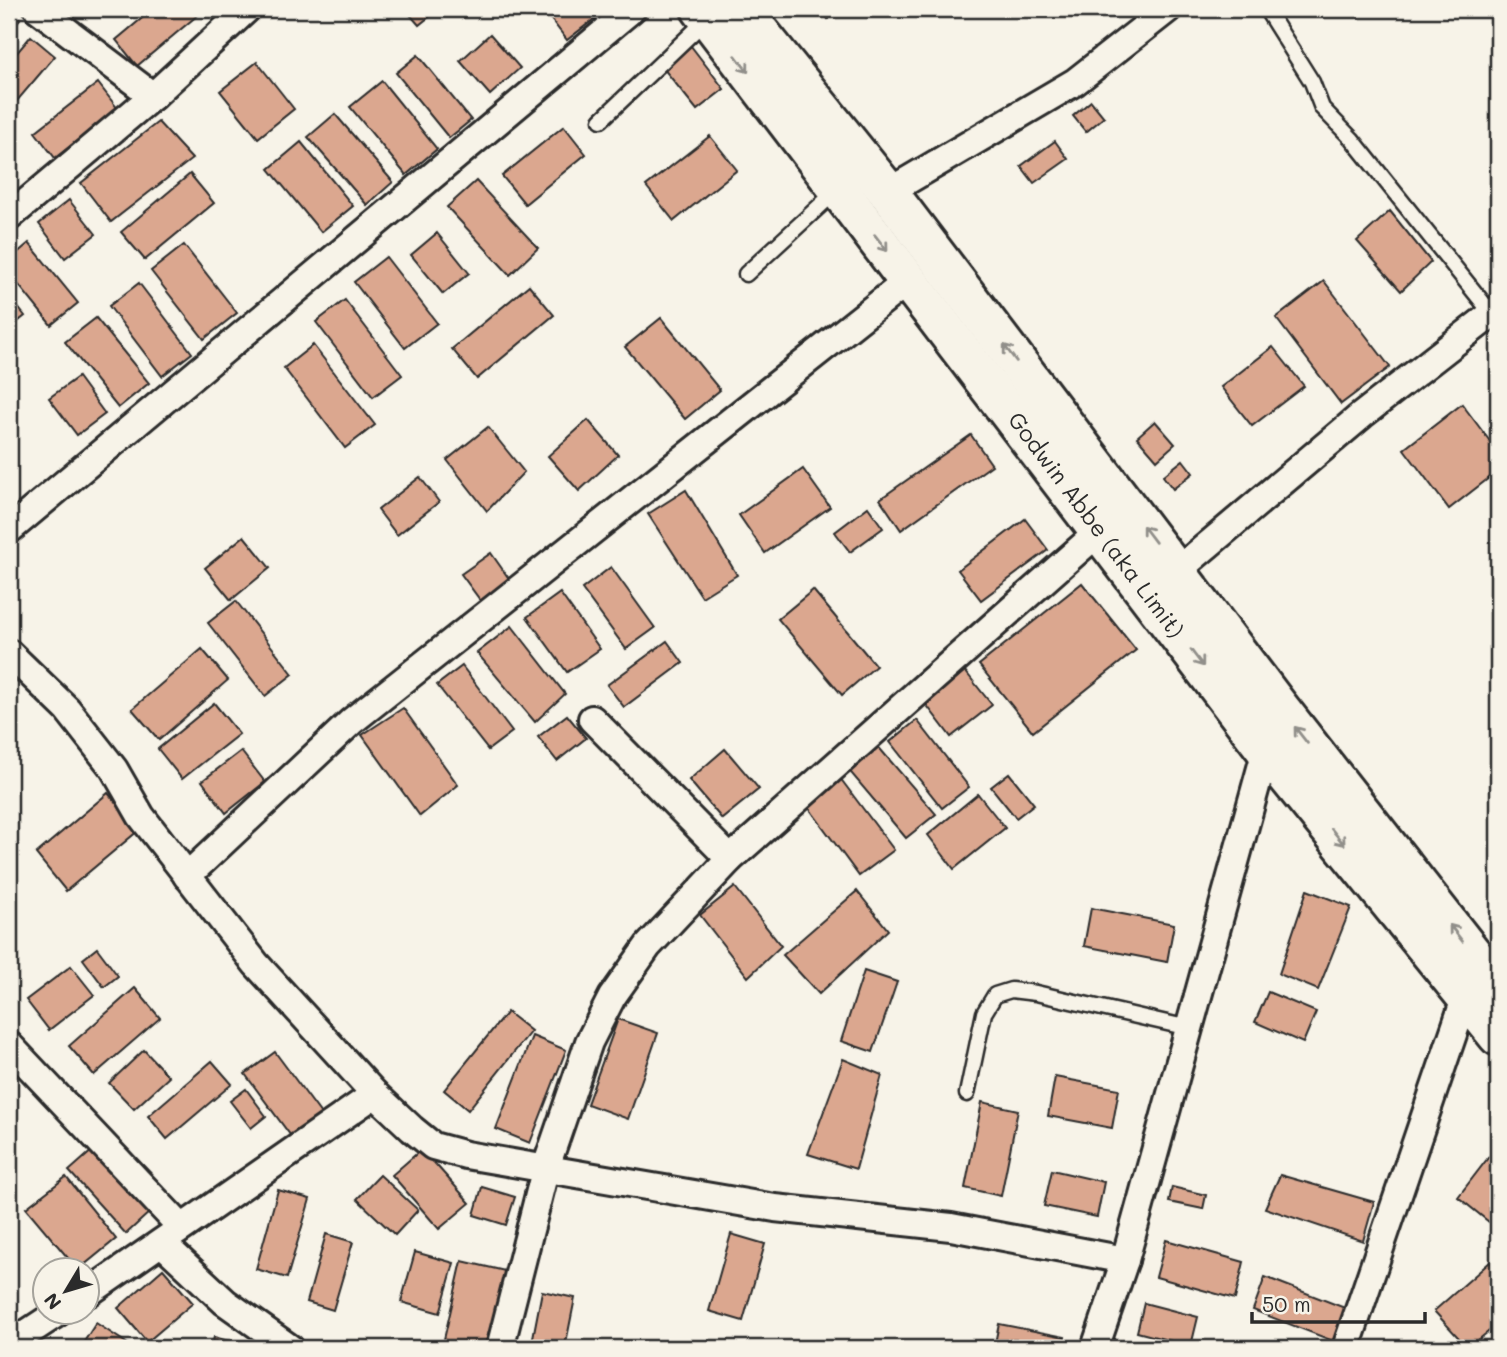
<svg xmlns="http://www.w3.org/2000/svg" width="1507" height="1357" font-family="Mali,sans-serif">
	<rect width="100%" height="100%" fill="#f7f3e8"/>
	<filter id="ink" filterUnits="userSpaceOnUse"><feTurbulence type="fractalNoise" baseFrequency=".0143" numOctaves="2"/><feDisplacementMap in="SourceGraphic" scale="14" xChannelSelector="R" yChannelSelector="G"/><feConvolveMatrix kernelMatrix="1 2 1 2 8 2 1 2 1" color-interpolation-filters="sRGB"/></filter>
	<g filter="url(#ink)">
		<g fill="#dba78f" stroke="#2b2b2b" stroke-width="2">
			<path d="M153,9H205L137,66L116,40Z"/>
			<path d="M405,9H439L419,25Z"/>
			<path d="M543,9H607L567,40Z"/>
			<path d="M820,9H840L828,19Z"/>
			<path d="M9,10L20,19L9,32Z"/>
			<path d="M490,34L520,68L490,95L460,61Z"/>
			<path d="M31,36L55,56L11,108L9,62Z"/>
			<path d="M691,46L724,89L697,110L663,68Z"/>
			<path d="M418,55L471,120L449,138L396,73Z"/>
			<path d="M257,62L294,109L258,138L220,91Z"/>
			<path d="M382,81L437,149L406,175L350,107Z"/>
			<path d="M98,83L118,109L55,158L35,132Z"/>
			<path d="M1091,101L1104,117L1086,132L1073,116Z"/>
			<path d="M335,114L393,182L367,205L308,137Z"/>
			<path d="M158,122L192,159L111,222L81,183Z"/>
			<path d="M564,126L586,154L525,204L502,176Z"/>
			<path d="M710,136L737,170L674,221L646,186Z"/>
			<path d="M1055,141L1068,159L1034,183L1021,166Z"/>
			<path d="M301,142L353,206L321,232L269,169Z"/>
			<path d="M190,174L214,203L145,260L121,232Z"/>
			<path d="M476,181L538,248L510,275L447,207Z"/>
			<path d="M69,200L96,234L65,258L39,224Z"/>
			<path d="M1390,211L1431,262L1401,291L1357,241Z"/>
			<path d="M437,233L469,273L443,294L411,255Z"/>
			<path d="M29,243L78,303L51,325L9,273V260Z"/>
			<path d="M184,245L237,313L204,339L151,271Z"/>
			<path d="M386,257L437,323L405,348L354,282Z"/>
			<path d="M1324,281L1390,367L1341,404L1276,318Z"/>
			<path d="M139,283L192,353L162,376L109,306Z"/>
			<path d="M529,285L554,315L477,379L452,349Z"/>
			<path d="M9,296L25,316L9,329Z"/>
			<path d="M345,300L402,375L373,397L316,322Z"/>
			<path d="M96,318L149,383L118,408L65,342Z"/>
			<path d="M661,318L720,390L685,419L625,347Z"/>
			<path d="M313,345L375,425L345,448L284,368Z"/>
			<path d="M1273,347L1304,386L1252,426L1221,387Z"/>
			<path d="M78,377L105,414L77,435L49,398Z"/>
			<path d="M1462,404L1498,452V471L1449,509L1404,449Z"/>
			<path d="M588,420L618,455L579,491L548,456Z"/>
			<path d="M1155,421L1175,444L1157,460L1137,437Z"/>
			<path d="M488,427L524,472L487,511L447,460Z"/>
			<path d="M971,435L992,465L901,530L880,499Z"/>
			<path d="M1183,460L1193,473L1173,489L1163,476Z"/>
			<path d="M803,469L830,507L765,553L739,515Z"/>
			<path d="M420,477L439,502L397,535L378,510Z"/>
			<path d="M686,490L737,575L702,597L648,514Z"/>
			<path d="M868,507L883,528L850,552L835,532Z"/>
			<path d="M1025,519L1048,550L981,600L958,570Z"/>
			<path d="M244,536L270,568L231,600L205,568Z"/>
			<path d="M491,553L512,583L483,604L461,574Z"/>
			<path d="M611,567L655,628L626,649L582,589Z"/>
			<path d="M1082,583L1136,650L1033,732L979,665Z"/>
			<path d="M813,590L876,666L842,695L778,619Z"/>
			<path d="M560,593L600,649L567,672L527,617Z"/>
			<path d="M236,601L293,674L265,696L208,623Z"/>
			<path d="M512,626L565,694L535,722L477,653Z"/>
			<path d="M667,641L683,663L624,707L607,685Z"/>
			<path d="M202,649L228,680L159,740L132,709Z"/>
			<path d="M462,666L512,732L488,750L437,685Z"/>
			<path d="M965,671L992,705L951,737L925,703Z"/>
			<path d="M214,703L239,734L182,779L158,749Z"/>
			<path d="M403,708L458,785L420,816L362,735Z"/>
			<path d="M567,715L586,738L557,761L538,737Z"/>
			<path d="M917,720L969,787L942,808L890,742Z"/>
			<path d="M875,743L936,814L906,838L846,767Z"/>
			<path d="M725,749L759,789L722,819L689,780Z"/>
			<path d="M241,751L265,782L226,813L202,781Z"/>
			<path d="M1009,773L1034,804L1016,818L991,787Z"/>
			<path d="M840,778L894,850L859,876L806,804Z"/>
			<path d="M108,793L139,830L66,891L36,854Z"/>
			<path d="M978,794L1005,828L954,869L928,835Z"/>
			<path d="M735,887L781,946L748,977L700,915Z"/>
			<path d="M1307,890L1351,907L1318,990L1279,974Z"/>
			<path d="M857,891L888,930L819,994L783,955Z"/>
			<path d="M1091,908L1174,924L1167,962L1084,946Z"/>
			<path d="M97,948L118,976L104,987L83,959Z"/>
			<path d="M71,966L94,995L49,1030L26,1000Z"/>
			<path d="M864,971L897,982L873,1052L841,1041Z"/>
			<path d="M135,988L160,1018L94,1075L69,1046Z"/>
			<path d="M1268,992L1316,1012L1303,1043L1255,1022Z"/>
			<path d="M507,1012L531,1031L468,1110L444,1090Z"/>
			<path d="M618,1019L658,1033L628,1119L587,1104Z"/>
			<path d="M532,1036L566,1050L530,1143L496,1129Z"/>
			<path d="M144,1050L169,1077L134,1109L109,1083Z"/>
			<path d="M275,1052L321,1114L291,1136L245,1074Z"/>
			<path d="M843,1059L882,1075L856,1169L808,1154Z"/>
			<path d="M212,1061L232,1084L167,1139L148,1116Z"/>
			<path d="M1055,1077L1119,1089L1112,1128L1048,1116Z"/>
			<path d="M246,1089L266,1116L251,1128L230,1101Z"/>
			<path d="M982,1102L1018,1110L1001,1196L965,1188Z"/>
			<path d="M1498,1145V1209L1489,1222L1458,1197Z"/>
			<path d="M94,1149L151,1211L126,1234L69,1171Z"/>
			<path d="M422,1149L470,1203L439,1229L392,1175Z"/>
			<path d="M1052,1170L1104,1182L1097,1217L1044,1206Z"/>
			<path d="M380,1175L418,1210L395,1235L357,1199Z"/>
			<path d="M1280,1175L1374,1202L1363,1241L1265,1208Z"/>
			<path d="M66,1177L116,1239L78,1270L26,1208Z"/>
			<path d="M482,1187L515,1197L506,1225L474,1215Z"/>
			<path d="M1172,1187L1206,1195L1203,1209L1169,1202Z"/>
			<path d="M278,1190L310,1199L287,1278L256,1269Z"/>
			<path d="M326,1234L353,1242L333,1310L307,1302Z"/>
			<path d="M731,1234L765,1244L743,1321L709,1311Z"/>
			<path d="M1166,1240L1244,1262L1235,1299L1156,1277Z"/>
			<path d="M415,1252L454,1263L440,1313L401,1302Z"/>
			<path d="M462,1261L505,1271L488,1348H442Z"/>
			<path d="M1490,1262L1498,1272V1324L1468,1348L1434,1311Z"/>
			<path d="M163,1269L193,1303L147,1342L118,1308Z"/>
			<path d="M1265,1277L1345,1308L1333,1341L1253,1310Z"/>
			<path d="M542,1291L575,1298L565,1348H531Z"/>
			<path d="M1144,1303L1198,1317L1191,1346L1137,1332Z"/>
			<path d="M96,1323L134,1348H87L82,1345Z"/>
			<path d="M999,1324L1065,1337L1063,1348H994Z"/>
			<path d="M214,1337L254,1348H211Z"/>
		</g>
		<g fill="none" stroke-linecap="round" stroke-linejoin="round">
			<defs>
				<g id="lane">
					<path d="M1266,9L1312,82L1322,108L1352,139L1492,314"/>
					<path d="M601,120L707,19"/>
					<path d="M746,274L836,191"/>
					<path d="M967,1094L984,1013L995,995L1011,990L1036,993L1189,1028"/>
				</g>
				<g id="street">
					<path d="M38,9L153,96"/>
					<path d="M888,192L1075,82L1168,9"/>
					<path d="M9,217L153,96L247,9"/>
					<path d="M9,530L632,9"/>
					<path d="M1177,571L1362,415L1498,309"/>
					<path d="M9,653L67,709L114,769L141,816L256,964L375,1094L412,1129L433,1146L466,1155L775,1208L951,1227L1125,1260"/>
					<path d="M592,719L730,859"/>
					<path d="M187,876L352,721L909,280"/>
					<path d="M9,1045L180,1226"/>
					<path d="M163,1244L225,1302L290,1348"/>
					<path d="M88,1293L375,1094"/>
					<path d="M9,1345L59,1312"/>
					<path d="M500,1348L546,1167L589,1042L612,997L648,946L730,859L1101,530"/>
					<path d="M1095,1348L1125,1260L1266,750"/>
					<path d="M1346,1348L1466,996"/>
				</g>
				<g id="secondary">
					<path d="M701,9L1266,750L1498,1036"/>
					<path d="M741,9L888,192L1278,706L1498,987"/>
				</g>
			</defs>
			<use href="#lane" stroke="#2b2b2b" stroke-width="19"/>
			<use href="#street" stroke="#2b2b2b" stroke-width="32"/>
			<use href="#secondary" stroke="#2b2b2b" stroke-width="44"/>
			<use href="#lane" stroke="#f7f3e8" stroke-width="14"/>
			<use href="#street" stroke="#f7f3e8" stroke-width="26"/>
			<use href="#secondary" stroke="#f7f3e8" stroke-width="38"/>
		</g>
		<defs><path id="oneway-shaft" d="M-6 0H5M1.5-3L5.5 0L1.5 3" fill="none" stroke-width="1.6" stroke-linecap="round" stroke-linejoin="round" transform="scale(1.75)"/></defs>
		<g stroke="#918f8a">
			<use href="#oneway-shaft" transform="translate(742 64) rotate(53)"/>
			<use href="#oneway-shaft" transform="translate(881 243) rotate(52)"/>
			<use href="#oneway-shaft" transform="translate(1010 353) rotate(-127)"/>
			<use href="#oneway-shaft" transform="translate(1149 534) rotate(-127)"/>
			<use href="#oneway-shaft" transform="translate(1197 658) rotate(53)"/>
			<use href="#oneway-shaft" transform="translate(1301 735) rotate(-128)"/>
			<use href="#oneway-shaft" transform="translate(1338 837) rotate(51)"/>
			<use href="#oneway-shaft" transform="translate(1456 933) rotate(-128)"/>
		</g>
	</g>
	<g text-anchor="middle" stroke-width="7" stroke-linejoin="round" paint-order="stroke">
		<g font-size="23" fill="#2b2b2b" stroke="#f7f3e8">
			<text transform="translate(1096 525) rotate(53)" y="8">Godwin Abbe (aka Limit)</text>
		</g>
	</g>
	<rect width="1507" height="1357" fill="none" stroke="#f7f3e8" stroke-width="35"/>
	<rect x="18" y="18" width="1472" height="1322" fill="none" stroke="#2b2b2b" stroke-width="2.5" filter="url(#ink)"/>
	<g transform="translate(66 1291) rotate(232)"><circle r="33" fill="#f7f3e8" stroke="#a5a39c" stroke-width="2"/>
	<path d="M0-5L12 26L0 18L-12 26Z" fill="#2b2b2b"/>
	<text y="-10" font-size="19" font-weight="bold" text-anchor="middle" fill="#2b2b2b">N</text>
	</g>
	<path d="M1252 1312v10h173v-10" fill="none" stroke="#2b2b2b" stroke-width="3.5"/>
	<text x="1262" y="1312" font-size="21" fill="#2b2b2b" stroke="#f7f3e8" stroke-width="5" paint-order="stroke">50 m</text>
</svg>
